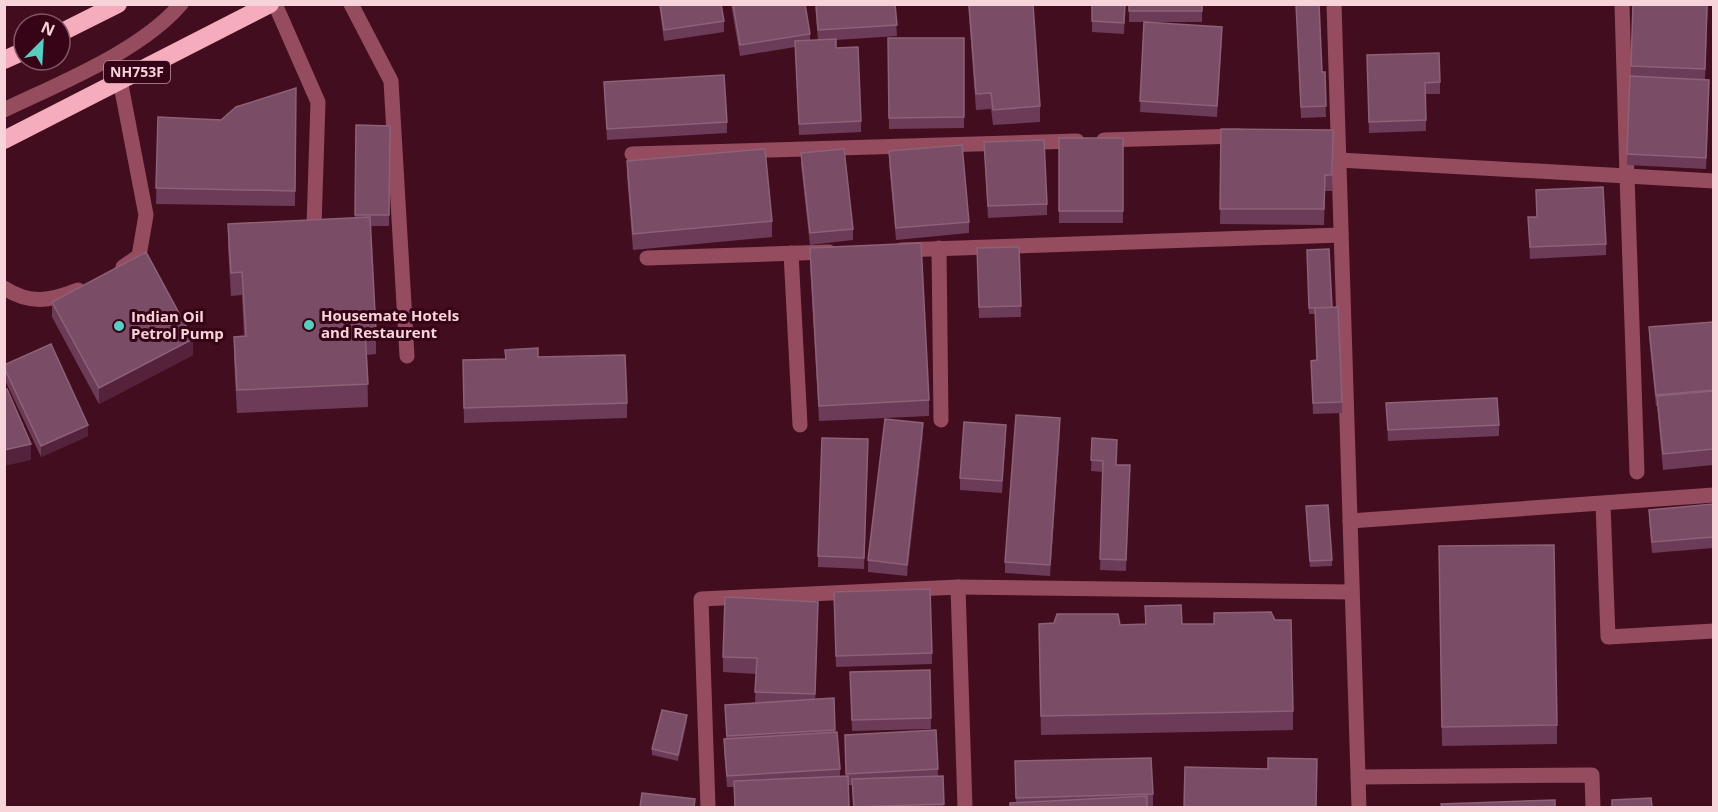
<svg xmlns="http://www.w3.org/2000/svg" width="1718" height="812" font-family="'Open Sans',sans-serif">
	<rect width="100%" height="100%" fill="#420e1f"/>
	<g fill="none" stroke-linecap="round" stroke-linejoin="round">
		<g stroke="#954c5f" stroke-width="15">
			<path d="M275,4L318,102L314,226"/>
			<path d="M351,4L391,81L407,356"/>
			<path d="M120,80L146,215L139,256L123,267"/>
			<path d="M4,110C60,83 141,51 181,4"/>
			<path d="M791,253L800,425"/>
			<path d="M4,288C31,305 50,301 78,290"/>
			<path d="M1603,504L1608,637L1714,631"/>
			<path d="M1350,521L1714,495"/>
			<path d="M1358,777L1592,775L1593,808"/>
		</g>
		<g stroke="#954c5f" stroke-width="15">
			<path d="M1334,4L1359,808"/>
			<path d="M1622,4L1627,176L1714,181"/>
			<path d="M1104,140L1239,136"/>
			<path d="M632,154L1077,141"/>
			<path d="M1339,160L1627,176L1637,472"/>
			<path d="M939,248L941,420"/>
			<path d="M901,250L1341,235"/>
			<path d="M647,258L829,252"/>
			<path d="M958,587L1352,592"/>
			<path d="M708,808L701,599L958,587L965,808"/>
		</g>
		<g stroke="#f5acbc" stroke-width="18">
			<path d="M60,33L118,4"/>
			<path d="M4,60L24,51"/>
			<path d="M4,140L270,4"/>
		</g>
	</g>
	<g fill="#6b3b57">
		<path d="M659,4H721L724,21V32L664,41Z"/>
		<path d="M731,4H805L810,34V40H818L815,4H895L897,36L836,40V48L861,121V132L799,135L795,47L740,56Z"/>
		<path d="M968,4H1033L1040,106V122L993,125L991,109L976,110Z"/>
		<path d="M1092,4H1125L1124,34L1092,32Z"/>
		<path d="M1129,4H1202V22H1151L1222,38L1217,117L1140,112L1144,22H1129Z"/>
		<path d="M1296,4H1319L1322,72H1325L1326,117L1301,118Z"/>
		<path d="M1633,4H1708L1705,79L1709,91L1706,169L1627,165L1631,76Z"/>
		<path d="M888,38L964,117V128L889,129Z"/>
		<path d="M1367,55L1440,82V94H1426V131L1369,133Z"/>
		<path d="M604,82L727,122V133L607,140Z"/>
		<path d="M296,88L295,206L156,204L158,117L221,120Z"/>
		<path d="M356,125L390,126L389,226H370L376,332V354L367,355L368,407L237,413L234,360V337L244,336L242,295L231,296L228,247V224L355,218Z"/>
		<path d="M1221,129L1333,130L1332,191H1325L1324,225L1220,224Z"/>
		<rect x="1059" y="138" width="64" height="85"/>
		<path d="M984,142L1047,204V215L988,218Z"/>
		<path d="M889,151L969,222V233L896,240L889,163Z"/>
		<path d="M801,153L853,229V240L810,245L801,165Z"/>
		<path d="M627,161L772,221V237L633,250L627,176Z"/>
		<path d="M1528,217L1606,244V255L1530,259Z"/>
		<path d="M1019,247L1021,317L979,318L977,248Z"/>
		<path d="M810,248L929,400V416L819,421L810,264Z"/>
		<path d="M1307,250L1332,308L1342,402V413L1313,414L1311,361L1317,360L1315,314H1309Z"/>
		<path d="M52,302L193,355L99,404L52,317Z"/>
		<path d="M1713,322V465L1663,470L1657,406H1656L1649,338V327Z"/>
		<path d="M505,350L538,357L627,403V418L464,423L463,360L505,359Z"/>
		<path d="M4,365L88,436L41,457L4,378Z"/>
		<path d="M1386,403L1499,425V436L1388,441Z"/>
		<path d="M1060,430L1050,576L1005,573V562Z"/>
		<path d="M923,435L907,576L868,572V560Z"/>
		<path d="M1006,436L1002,493L960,490V478Z"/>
		<path d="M1092,438L1117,465H1130L1126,571L1100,570L1103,472L1091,471Z"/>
		<path d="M868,450L864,569L818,567V556Z"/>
		<path d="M1713,504V548L1652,553L1649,521V510Z"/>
		<path d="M1306,512L1332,560V566L1310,567Z"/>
		<path d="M1439,565L1557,725V744L1442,746Z"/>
		<path d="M834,603L932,653V664L836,667Z"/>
		<path d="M1145,606L1182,624L1293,711V730L1041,735L1039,643L1120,625L1145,624Z"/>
		<path d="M818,618L815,700L834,698L835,732L840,769V777H846L845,735L936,730L938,776L944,807H853L852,785L727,787L724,751V739H726L725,705L755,703L756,674L723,672V657Z"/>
		<path d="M930,670L931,729L852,731L850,672Z"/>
		<path d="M687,721L678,761L652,755V749Z"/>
		<path d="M1015,761L1153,794V806L1016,802Z"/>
	</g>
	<g fill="#54223b">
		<path d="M1222,27V38L1217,117V106Z"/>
		<path d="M193,339V355L99,404V388Z"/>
		<path d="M1060,418V430L1050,576V565Z"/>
		<path d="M923,423V435L907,576V565Z"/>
		<path d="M88,425V436L41,457V446Z"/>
		<path d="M1006,425V436L1002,493V481Z"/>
		<path d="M31,444V460L4,466V450Z"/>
		<path d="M818,602V618L815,710V694Z"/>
		<path d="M687,715V721L678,761V755Z"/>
	</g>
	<g fill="#7a4c65" stroke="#8d6177" stroke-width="1.5">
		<path d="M660,4H721L724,21L664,30Z"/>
		<path d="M733,4H805L810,34L740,45Z"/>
		<path d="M816,4H895L897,25L818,30Z"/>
		<path d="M969,4H1033L1040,106L993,110L991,93L976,94Z"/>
		<path d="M1092,4H1125L1124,23L1092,21Z"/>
		<rect x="1129" y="4" width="73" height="7"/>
		<path d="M1296,4H1319L1322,72H1325L1326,106L1301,107Z"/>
		<path d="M1633,4H1707L1705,69L1631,66Z"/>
		<path d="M1144,22L1222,27L1217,106L1140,101Z"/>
		<path d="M888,38H964V117L889,118Z"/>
		<path d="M836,39V48L858,47L861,121L799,124L795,41Z"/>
		<path d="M1439,53L1440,82L1425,83L1426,120L1369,122L1367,55Z"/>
		<path d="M724,75L727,122L607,129L604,82Z"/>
		<path d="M1630,76L1709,80L1706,158L1627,154Z"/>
		<path d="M296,88L295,191L156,188L158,117L221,120L236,107Z"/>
		<path d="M356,125L390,126L389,215H355Z"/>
		<path d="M1221,129L1333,130L1332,175H1325L1324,209H1220Z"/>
		<rect x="1059" y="138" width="64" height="73"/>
		<path d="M1044,140L1047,204L988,206L984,142Z"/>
		<path d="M962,145L969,222L896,228L889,151Z"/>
		<path d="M765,149L772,221L633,234L627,161Z"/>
		<path d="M844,149L853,229L810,233L801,153Z"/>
		<path d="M1603,187L1606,244L1530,247L1528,217H1537L1536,190Z"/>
		<path d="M370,217L376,332H365L368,384L237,390L234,337L246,336L242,272L231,273L228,224Z"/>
		<path d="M921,243L929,400L819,406L810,248Z"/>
		<path d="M1019,247L1021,306L979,307L977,248Z"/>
		<path d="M1329,249L1332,308H1309L1307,250Z"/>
		<path d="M146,252L193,339L99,388L52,302Z"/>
		<path d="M1338,307L1342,402L1313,403L1311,361L1317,360L1315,308Z"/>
		<path d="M1713,322V390L1656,395L1649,327Z"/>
		<path d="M51,344L88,425L41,446L4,367V365Z"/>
		<path d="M538,348V357L625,355L627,403L464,408L463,360L506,359L505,350Z"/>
		<path d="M4,389H7L31,444L4,450Z"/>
		<path d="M1713,391V449L1663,454L1657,396Z"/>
		<path d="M1497,398L1499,425L1388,430L1386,403Z"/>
		<path d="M1016,415L1060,418L1050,565L1005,562Z"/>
		<path d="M885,419L923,423L907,565L868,560Z"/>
		<path d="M964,422L1006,425L1002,481L960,478Z"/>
		<path d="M822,438L868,439L864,558L818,556Z"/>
		<path d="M1092,438L1117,440L1116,465H1130L1126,560L1100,559L1103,461L1091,460Z"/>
		<path d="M1713,504V537L1652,542L1649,510Z"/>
		<path d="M1328,505L1332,560L1310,561L1306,506Z"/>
		<path d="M1554,545L1557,725L1442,727L1439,546Z"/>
		<path d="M930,589L932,653L836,656L834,592Z"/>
		<path d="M725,597L818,602L815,694L755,692L757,658L723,657Z"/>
		<path d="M1181,605L1182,624H1214V613L1271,612L1275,620H1291L1293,711L1041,716L1039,624L1054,623L1057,614H1118L1120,625L1146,624L1145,606Z"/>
		<path d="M930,670L931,718L852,720L850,672Z"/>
		<path d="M834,698L835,730L727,736L725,705Z"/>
		<path d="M662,710L687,715L678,755L652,749Z"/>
		<path d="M936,730L938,769L846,774L845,735Z"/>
		<path d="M837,732L840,769L727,776L724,739Z"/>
		<path d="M1151,758L1153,794L1016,798L1015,761Z"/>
		<path d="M1268,758L1317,759L1316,807H1184L1185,767L1268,769Z"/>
		<path d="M848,776L849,807H735L734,781Z"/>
		<path d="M943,776L944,804L854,807L852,779Z"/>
		<path d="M642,793L695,799L694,807H640Z"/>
		<path d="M1147,796V807H1010V803Z"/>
		<path d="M1651,798L1652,807H1612V800Z"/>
		<path d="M1555,800V807H1442L1441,804Z"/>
	</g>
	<g fill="#58cec0" stroke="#360416" stroke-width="2">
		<circle cx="309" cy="325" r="6"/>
		<circle cx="119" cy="326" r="6"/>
	</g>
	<g text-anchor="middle" stroke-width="6" stroke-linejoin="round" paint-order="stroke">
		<rect fill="#360416" stroke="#bd969f" stroke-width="1.5" x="104" y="61" width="66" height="22" rx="4.5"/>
		<g font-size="14" font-weight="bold" fill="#f7d4da">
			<text x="137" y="77">NH753F</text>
		</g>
		<g font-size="15" font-weight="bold" fill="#f7d4da" stroke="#360416" text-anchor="start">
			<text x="321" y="321">Housemate Hotels<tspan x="321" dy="17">and Restaurent</tspan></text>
			<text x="131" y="322">Indian Oil<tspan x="131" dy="17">Petrol Pump</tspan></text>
		</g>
	</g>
	<rect width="1718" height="812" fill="none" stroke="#f7d4da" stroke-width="12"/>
	<g transform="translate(42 42) rotate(24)"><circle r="28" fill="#360416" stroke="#835764" stroke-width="1.5"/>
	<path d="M0-4.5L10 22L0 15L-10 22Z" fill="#58cec0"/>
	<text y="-9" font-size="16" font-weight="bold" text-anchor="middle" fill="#f7d4da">N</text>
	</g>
</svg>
